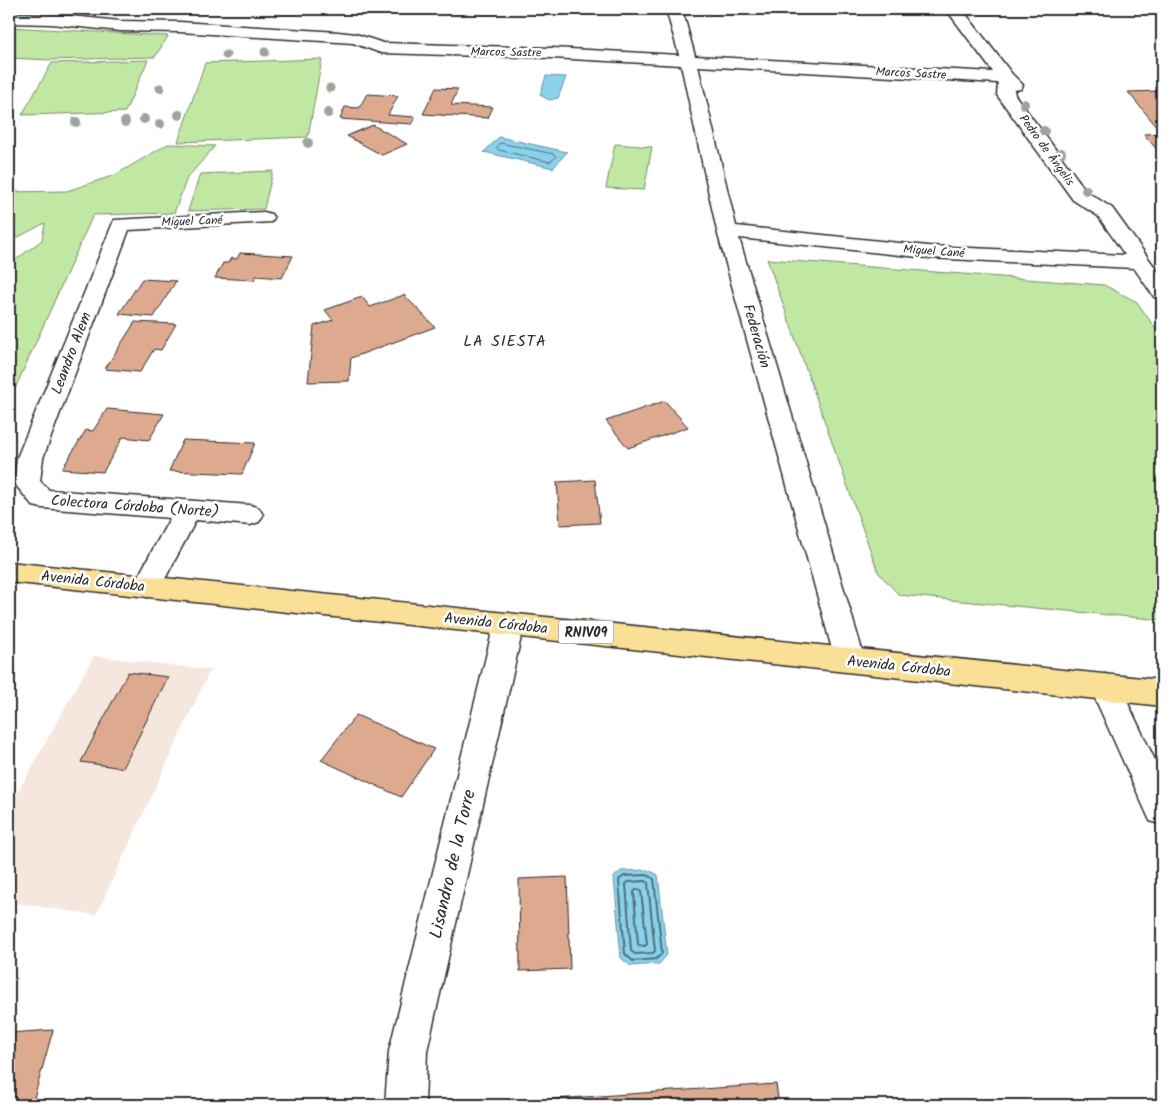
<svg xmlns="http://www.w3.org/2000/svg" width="1171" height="1114" font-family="Kalam,sans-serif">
	<rect width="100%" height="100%" fill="#fff"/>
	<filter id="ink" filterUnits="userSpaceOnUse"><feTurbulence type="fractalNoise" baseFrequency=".02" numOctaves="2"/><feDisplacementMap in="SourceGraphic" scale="10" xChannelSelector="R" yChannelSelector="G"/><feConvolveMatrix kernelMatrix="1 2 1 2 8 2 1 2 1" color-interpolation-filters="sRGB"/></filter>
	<g filter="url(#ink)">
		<path fill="#f5e6de" d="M94,656L210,670L96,915L9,902V808Z"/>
		<g fill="#c1e8a3" stroke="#768a67">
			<path d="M9,27L168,36L155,57L51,60L9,58Z"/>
			<path d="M322,59L308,137L178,142L205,63Z"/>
			<path d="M148,60L125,112L22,115L52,63Z"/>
			<path d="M168,144L215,146L187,178L174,213L93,215L9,402V265L42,240L45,223L9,242V192L67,191L115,175Z"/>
			<path d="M615,144L652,147L644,190L606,188Z"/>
			<path d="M273,171L264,209L188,211L200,174Z"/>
			<path d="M767,259L1104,285L1137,302L1162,338V620L899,595L878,572Z"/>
		</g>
		<g fill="#8ad2ec" stroke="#648f9f">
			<path d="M546,76L566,77L558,98L549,100L540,95Z"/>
			<path d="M499,137L567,152L553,168L484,152Z"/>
			<path d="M649,870L658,875L667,955L659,964L631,966L621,958L614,877L621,871Z"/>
		</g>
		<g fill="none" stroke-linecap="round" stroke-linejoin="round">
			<path stroke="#516e78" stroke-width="1" d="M500,143L554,154L556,157L550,162L499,150L497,148Z"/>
			<g stroke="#516e78" stroke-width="2">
				<path d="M647,875L654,879L662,953L656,959L633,961L625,954L619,880L624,876Z"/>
				<path d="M646,881L648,883L655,951L653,953L635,954L631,951L626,884L628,882Z"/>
				<path d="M637,889L641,891L647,944L645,946L638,945L634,892Z"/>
			</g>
		</g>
		<g fill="#ddaa90" stroke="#2b2b2b">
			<path d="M436,88L458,89L451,105L493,107L488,118L423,114Z"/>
			<path d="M1162,91V133L1128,92Z"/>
			<path d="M367,94L398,96L388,115L415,117L412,124L340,119L345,107L359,108Z"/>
			<path d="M373,125L407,144L382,155L347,136Z"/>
			<path d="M1162,133V151H1158L1144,134Z"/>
			<path d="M240,253L293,256L282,278L256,276L254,280L215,278L223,263H228L231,258L237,259Z"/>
			<path d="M142,279L176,281L154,317L119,314Z"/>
			<path d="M404,295L435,327L351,358L349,381L308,382L314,326L333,320L325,310L362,297L370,307Z"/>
			<path d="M135,322L176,324L161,350L154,349L140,372L105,369Z"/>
			<path d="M665,401L688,427L628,448L606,421Z"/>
			<path d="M107,409L164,414L149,440L123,437L103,472L62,469L86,430L93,431Z"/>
			<path d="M183,440L255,443L242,474L169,471Z"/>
			<path d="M595,480L600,523L560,525L557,482Z"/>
			<path d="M128,672L168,677L123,768L81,762Z"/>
			<path d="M356,715L434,749L401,797L321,760Z"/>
			<path d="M567,877L570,969L520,971L519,879Z"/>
			<path d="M53,1030L32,1105H9V1033Z"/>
			<path d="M776,1084L779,1105H541L540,1100Z"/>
		</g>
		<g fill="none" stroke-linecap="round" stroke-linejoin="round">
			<defs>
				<g id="minor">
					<path d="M666,9H682L695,56L993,72L946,9H962L1012,74L1023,85L1021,89L1014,90L1015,95L1087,192L1112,208L1162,277V298L1154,297L1134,268L928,258L739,238L865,660L861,669L850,672L839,669L835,660L717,231L681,65L552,58L381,53L353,43L338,42L180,32L120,31L51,24L9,23V13L51,14L120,21L180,22L338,32L356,34L383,43L552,48L679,55ZM698,66L998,83L997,95L1073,200L1098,216L1125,255L928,246L736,226Z"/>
					<path d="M264,212L271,214L274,218L271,222L129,230L43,458L40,481L49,490L250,505L259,508L263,515L259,522L250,525L196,520L157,594L147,597L137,594L133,586L170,518L42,508L33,506L14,483L17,458L114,220Z"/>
					<path d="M509,613L519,616L524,624L427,1051L425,1105H385L389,1051L494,624L499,616Z"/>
					<path d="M1105,674L1116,678L1162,775V825L1150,821L1090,687L1094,678Z"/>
				</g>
				<path id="primary" d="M9,562L1162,680V706L9,582Z"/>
			</defs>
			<use href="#minor" stroke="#2b2b2b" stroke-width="3"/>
			<use href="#primary" stroke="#2b2b2b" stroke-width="3"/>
			<use href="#minor" fill="#fff" fill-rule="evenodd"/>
			<use href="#primary" fill="#fadf96" fill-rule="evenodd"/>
		</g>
		<g fill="#9fa49b">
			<circle cx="265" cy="52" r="4.5"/>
			<circle cx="226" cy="55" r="4.5"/>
			<circle cx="160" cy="88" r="4.5"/>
			<circle cx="330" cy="88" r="4.5"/>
			<circle cx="1024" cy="104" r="5"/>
			<circle cx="328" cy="113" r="5"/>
			<circle cx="179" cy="115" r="5"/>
			<circle cx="144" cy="119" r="5"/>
			<circle cx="76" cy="122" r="5"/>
			<circle cx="125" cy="122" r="5"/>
			<circle cx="160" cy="124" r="5"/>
			<circle cx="1044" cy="131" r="5"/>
			<circle cx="308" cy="143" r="5"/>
			<circle cx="1061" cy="153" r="5"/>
			<circle cx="1086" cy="190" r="5"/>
		</g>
	</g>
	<g text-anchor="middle" stroke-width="5" stroke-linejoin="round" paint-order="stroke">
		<g font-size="12" fill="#2b2b2b" stroke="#fff">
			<text transform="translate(506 52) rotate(1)" y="4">Marcos Sastre</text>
			<text transform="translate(911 73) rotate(3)" y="4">Marcos Sastre</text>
			<text transform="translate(1047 150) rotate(54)" y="4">Pedro de Ángelis</text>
			<text transform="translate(192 221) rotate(-2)" y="4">Miguel Cané</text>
			<text transform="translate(934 251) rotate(4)" y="4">Miguel Cané</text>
		</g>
		<rect fill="#fff" stroke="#6b6b6b" stroke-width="1" x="558.5" y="620.5" width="55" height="23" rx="4"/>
		<g font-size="14" font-weight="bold" fill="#2b2b2b">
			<text x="586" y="637">RN1V09</text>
		</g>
		<g font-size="15" fill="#2b2b2b" stroke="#fff">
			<text transform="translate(757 336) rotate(74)" y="5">Federación</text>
			<text transform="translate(71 353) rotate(-69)" y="5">Leandro Alem</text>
			<text transform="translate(135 506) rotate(4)" y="5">Colectora Córdoba (Norte)</text>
			<text transform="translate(93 581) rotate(6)" y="5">Avenida Córdoba</text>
			<text transform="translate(496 623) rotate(6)" y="5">Avenida Córdoba</text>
			<text transform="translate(899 666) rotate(6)" y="5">Avenida Córdoba</text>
		</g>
		<g font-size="16" letter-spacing="1" fill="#2b2b2b" stroke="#fff">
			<text x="505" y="346">LA SIESTA</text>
		</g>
		<g font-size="18" fill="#2b2b2b" stroke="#fff">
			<text transform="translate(452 864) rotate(-77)" y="6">Lisandro de la Torre</text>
		</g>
	</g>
	<rect width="1171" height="1114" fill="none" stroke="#fff" stroke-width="30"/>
	<rect x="15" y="15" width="1141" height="1084" fill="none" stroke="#2b2b2b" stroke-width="2" filter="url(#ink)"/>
</svg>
